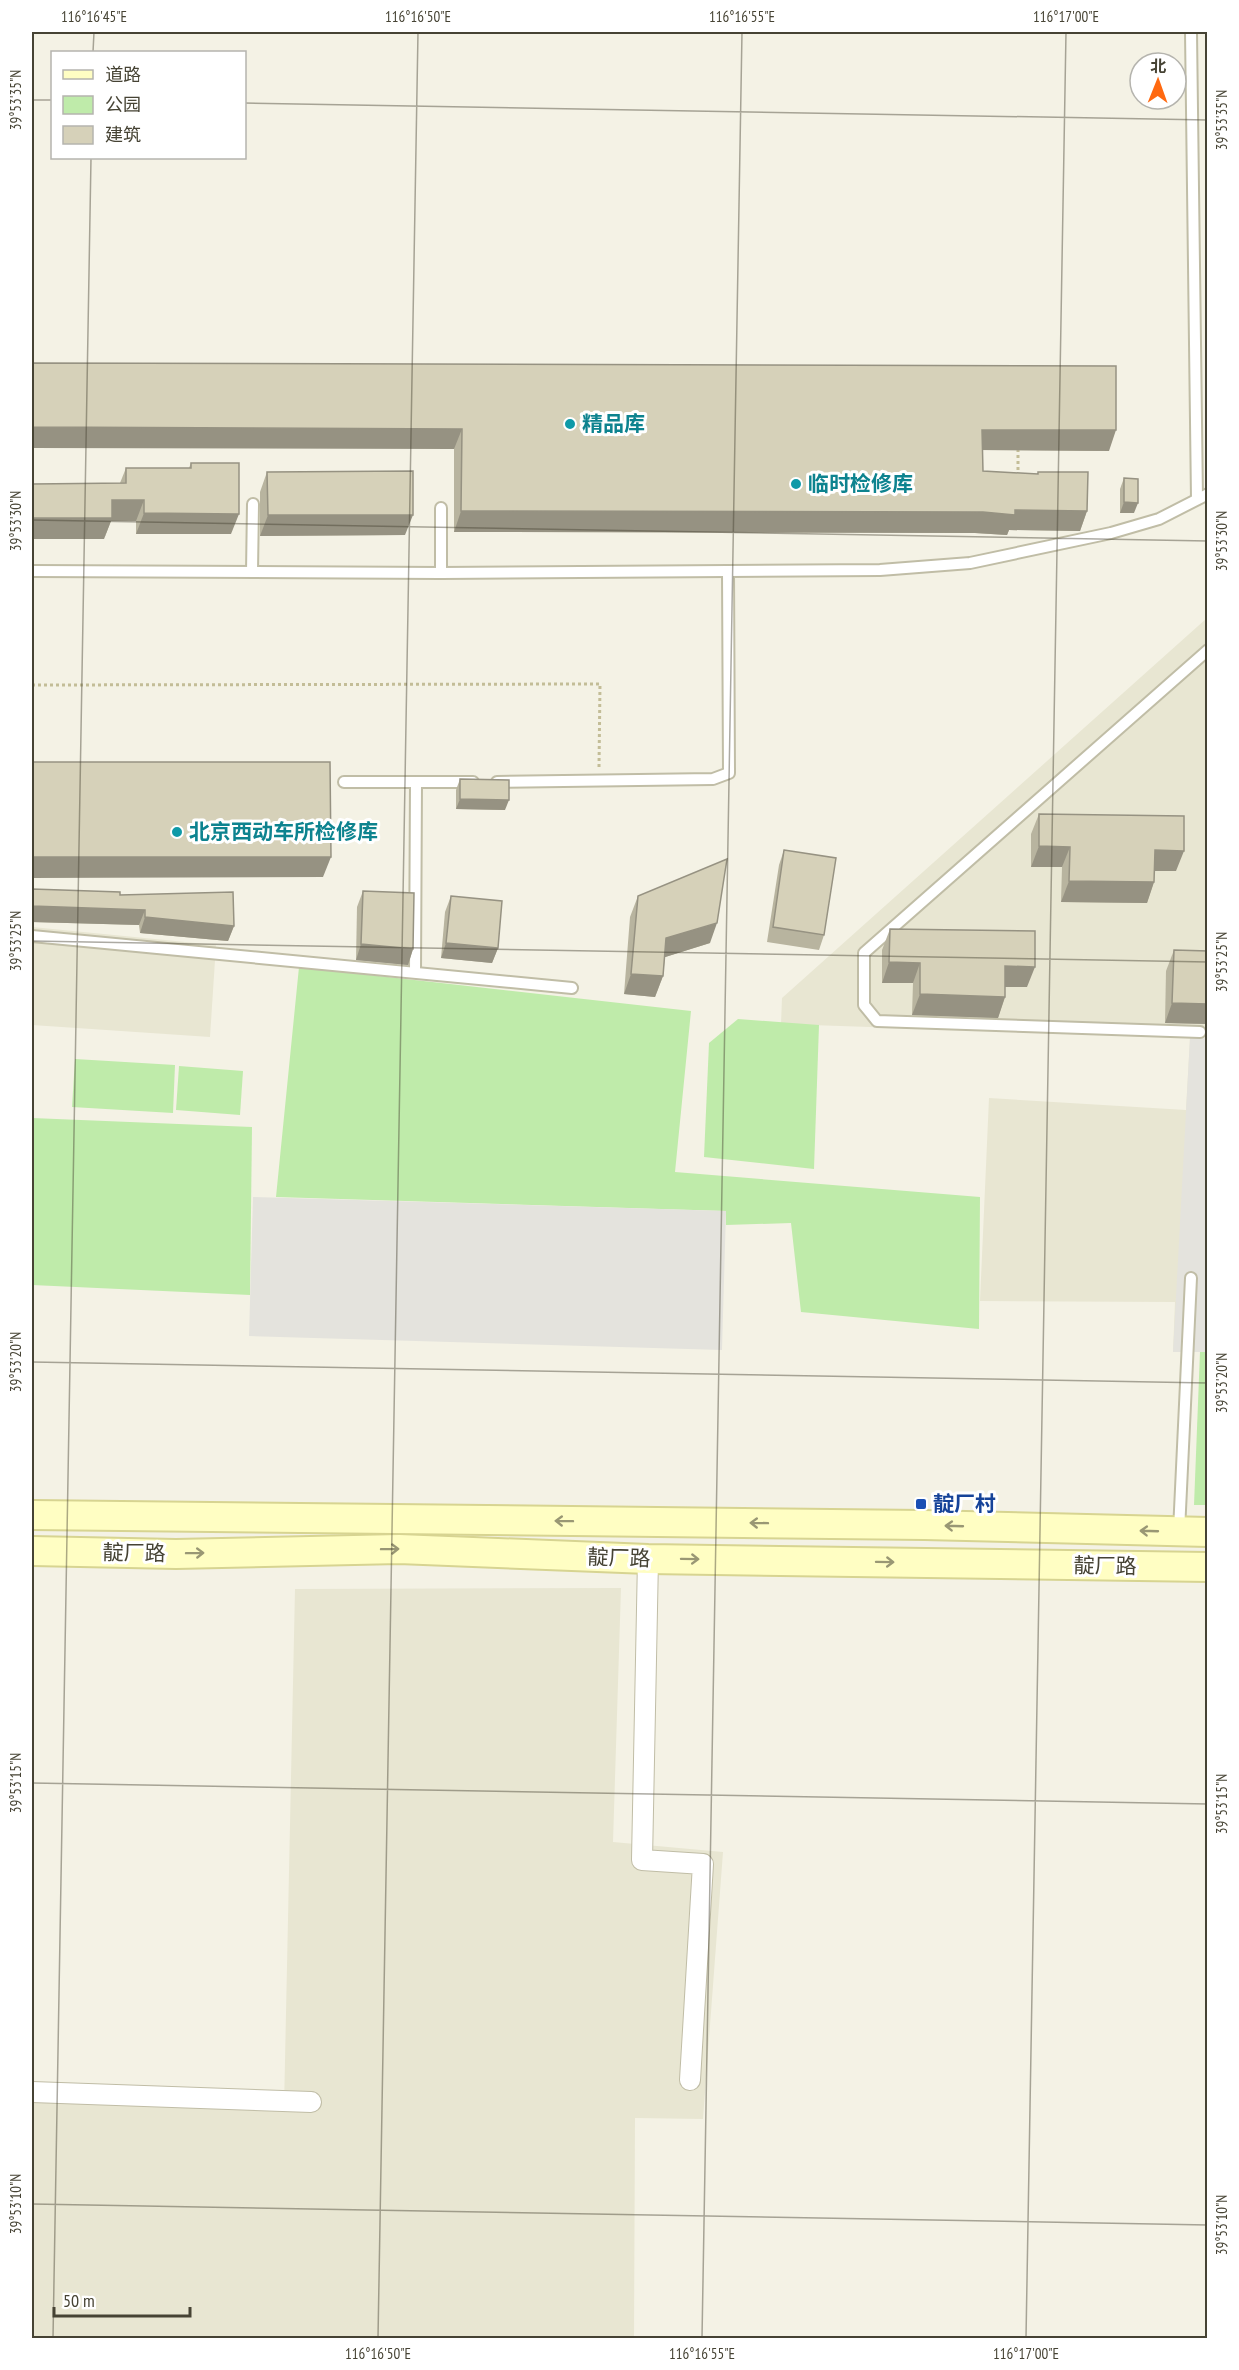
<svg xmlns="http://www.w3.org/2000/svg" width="1239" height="2370" font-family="'PT Sans Narrow','Noto Sans SC',sans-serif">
	<rect width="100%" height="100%" fill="#f4f2e5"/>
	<g fill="#e8e6d2">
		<path d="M1207,618V1352H1173L1175,1302L980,1301L989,1098L1186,1110L1190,1038L781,1024L782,998Z"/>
		<path d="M32,927L216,945L210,1037L32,1025Z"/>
		<path d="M621,1588L613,1842L723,1852L703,2119L635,2118L634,2338H32V2099L284,2108L295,1589Z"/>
	</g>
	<g fill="#bfebaa">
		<path d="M299,967L691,1011L675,1172L980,1197L979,1329L801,1312L791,1223L726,1225V1211L276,1197Z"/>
		<path d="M738,1019L819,1025L814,1169L704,1157L709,1043Z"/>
		<path d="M75,1059L175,1065L173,1113L72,1107Z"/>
		<path d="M179,1066L243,1071L240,1115L176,1110Z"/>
		<path d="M32,1118L252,1127L250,1295L32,1285Z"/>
		<path d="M1200,1352H1207V1505H1194Z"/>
	</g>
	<g fill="#e4e3dd">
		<path d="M1190,1038H1207V1352H1173Z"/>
		<path d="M253,1197L726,1211L722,1350L249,1336Z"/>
	</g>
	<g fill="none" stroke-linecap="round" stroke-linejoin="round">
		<defs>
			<g id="lane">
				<path d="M1191,32L1197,499"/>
				<path d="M32,571L441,573L880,570L970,563L1111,533L1159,519L1208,494"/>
				<path d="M252,572L253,504"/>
				<path d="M441,573V508"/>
				<path d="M344,782H473"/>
				<path d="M497,782L713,779L729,773L728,572"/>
				<path d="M32,936L572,988"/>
				<path d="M415,972L416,783"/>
				<path d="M1200,1032L877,1021L864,1005V953L1208,650"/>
				<path d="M1179,1531L1191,1278"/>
			</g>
			<g id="street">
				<path d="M648,1559L642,1860L703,1864L690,2080"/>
				<path d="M32,2092L311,2102"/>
			</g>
			<g id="secondary">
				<path d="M32,1515L924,1525L1208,1532"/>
				<path d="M32,1551L176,1554L399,1549L648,1559L1208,1567"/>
			</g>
		</defs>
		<use href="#lane" stroke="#c0bda6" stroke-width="14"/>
		<use href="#street" stroke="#c0bda6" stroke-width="22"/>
		<use href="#secondary" stroke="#d7d491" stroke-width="32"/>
		<g stroke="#c3bd97" stroke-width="3" stroke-dasharray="3 3" stroke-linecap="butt">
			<path d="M1018,476V450"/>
			<path d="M32,685L600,684L599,767"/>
		</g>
		<use href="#lane" stroke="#fff" stroke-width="10"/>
		<use href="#street" stroke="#fff" stroke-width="20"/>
		<use href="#secondary" stroke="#fffec3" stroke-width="28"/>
	</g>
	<g fill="#b8b49f">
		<path d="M32,363L1109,451L983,450V471L1038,474V472L1087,511L1080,531L1009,530L1007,535L975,533L454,532V449Z"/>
		<path d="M191,463L231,534H136V521H111L104,539L120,483L126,468H189Z"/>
		<path d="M267,472L405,535L260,536V492Z"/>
		<path d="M1124,478L1134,513H1120V489Z"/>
		<path d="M460,779L505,810L456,809V790Z"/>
		<path d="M1039,814L1176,871H1154V882L1147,903L1061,902L1062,867H1031V834Z"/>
		<path d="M784,850L824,935L819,950L767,942L779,865Z"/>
		<path d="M32,889L120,895L234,926L228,941L140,933L139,925L32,922Z"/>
		<path d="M363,891L413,949L408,965L356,960L357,907Z"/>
		<path d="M451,896L498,948L492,963L441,958L445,912Z"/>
		<path d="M638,896L710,943L665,957L663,976L655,997L624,994L630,917Z"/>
		<path d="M890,929L1027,987H1005V997L998,1018L912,1015L913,983H882V950Z"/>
		<path d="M1174,950L1208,951V1024L1165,1023L1166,971Z"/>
	</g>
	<g fill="#969282">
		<path d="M32,427L462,429L454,449L32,448Z"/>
		<path d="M982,430H1116L1109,451L975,450Z"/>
		<path d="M112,500H144L136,521H111L104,539H32V518Z"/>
		<path d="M1124,502L1138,503L1134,513H1120Z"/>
		<path d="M1015,510L1087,511L1080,531L1009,530L1007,535L975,533L454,532L461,511L983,512Z"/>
		<path d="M144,513L239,514L231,534H136Z"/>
		<path d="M268,515H413L405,535L260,536Z"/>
		<path d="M460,799L509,800L505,810L456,809Z"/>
		<path d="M1039,846L1070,847L1062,867H1031Z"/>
		<path d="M1155,850L1184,851L1176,871H1147Z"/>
		<path d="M32,857H331L323,877L32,878Z"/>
		<path d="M1069,881L1154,882L1147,903L1061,902Z"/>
		<path d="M32,906L145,910L139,925L32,922Z"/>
		<path d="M145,917L234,926L228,941L140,933Z"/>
		<path d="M717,923L710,943L659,959L666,938Z"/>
		<path d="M446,943L498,948L492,963L441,958Z"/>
		<path d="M361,944L413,949L408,965L356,960Z"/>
		<path d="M889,962L920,963L913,983H882Z"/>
		<path d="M1005,966L1035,967L1027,987H998Z"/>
		<path d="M631,974L663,976L655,997L624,994Z"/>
		<path d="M920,994L1005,997L998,1018L912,1015Z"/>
		<path d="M1172,1003L1208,1004V1024L1165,1023Z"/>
	</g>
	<g fill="#d6d1b9" stroke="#969282" stroke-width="1.5">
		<path d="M32,363L1116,366V430H982L983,471L1038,474V472H1088L1087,511L1015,510V515L983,512L461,511L462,429L32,427Z"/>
		<path d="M191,463H239V514L144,513V500H112V518H32V484L126,483V468H191Z"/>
		<path d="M413,471V515H268L267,472Z"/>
		<path d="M1124,478L1138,479V503L1124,502Z"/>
		<path d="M32,762H330L331,857H32Z"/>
		<path d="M460,779L509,780V800L460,799Z"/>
		<path d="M1039,814L1184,816V851L1155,850L1154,882L1069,881L1070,847L1039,846Z"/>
		<path d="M784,850L836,858L824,935L773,927Z"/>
		<path d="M727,859L717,923L666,938L663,976L631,974L638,896Z"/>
		<path d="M32,889L120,892V895L233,892L234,926L145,917V910L32,906Z"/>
		<path d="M363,891L414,893L413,949L361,944Z"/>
		<path d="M451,896L502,901L498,948L446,943Z"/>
		<path d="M890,929L1035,931V967L1005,966V997L920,994V963L889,962Z"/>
		<path d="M1174,950L1208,951V1004L1172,1003Z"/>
	</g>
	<defs><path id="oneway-shaft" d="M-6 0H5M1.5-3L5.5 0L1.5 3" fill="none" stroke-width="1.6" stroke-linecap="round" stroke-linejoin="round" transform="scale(1.5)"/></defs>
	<g stroke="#999774">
		<use href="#oneway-shaft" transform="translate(564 1521) rotate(-179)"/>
		<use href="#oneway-shaft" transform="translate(759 1523) rotate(-179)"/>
		<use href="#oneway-shaft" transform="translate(954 1526) rotate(-178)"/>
		<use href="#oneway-shaft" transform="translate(1149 1531) rotate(-178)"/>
		<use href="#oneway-shaft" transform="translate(390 1549) rotate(-1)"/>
		<use href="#oneway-shaft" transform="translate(195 1553) rotate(-1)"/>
		<use href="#oneway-shaft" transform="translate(690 1559) rotate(1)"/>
		<use href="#oneway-shaft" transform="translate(885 1562) rotate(1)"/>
	</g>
	<path fill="none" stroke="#464334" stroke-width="1.5" stroke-opacity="0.45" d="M93,52L94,32M32,100H52M244,103L1208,120M32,520L1208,541M32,941L1208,962M32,1362L1208,1383M32,1783L1208,1804M32,2204L1208,2225M53,2338L91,158M378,2338L418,32M702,2338L742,32M1026,2338L1066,32"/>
	<g fill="#0f9aa8" stroke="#fff" stroke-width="2">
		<circle cx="570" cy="424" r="6"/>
		<circle cx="796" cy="484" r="6"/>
		<circle cx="177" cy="832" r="6"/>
	</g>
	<rect fill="#1a4fb4" stroke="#fff" stroke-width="2" x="915" y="1498" width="12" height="12" rx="3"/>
	<g text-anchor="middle" stroke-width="6" stroke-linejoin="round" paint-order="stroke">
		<g font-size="21" font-weight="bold" fill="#0d838f" stroke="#fff" text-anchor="start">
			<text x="582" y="431">精品库</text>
			<text x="808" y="491">临时检修库</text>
			<text x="189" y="839">北京西动车所检修库</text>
		</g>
		<g font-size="21" font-weight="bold" fill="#164399" stroke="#fff" text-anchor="start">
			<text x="933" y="1511">靛厂村</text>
		</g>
		<g font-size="21" fill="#464334" stroke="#fff">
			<text transform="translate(134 1553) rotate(1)" y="7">靛厂路</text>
			<text transform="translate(619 1558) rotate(2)" y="7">靛厂路</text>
			<text transform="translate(1105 1566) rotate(1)" y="7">靛厂路</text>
		</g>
	</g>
	<rect width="1239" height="2370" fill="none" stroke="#ffffff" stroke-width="66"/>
	<rect x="51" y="51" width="195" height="108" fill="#ffffff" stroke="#b5b4ae" stroke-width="1.5"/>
	<rect x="63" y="70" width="30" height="9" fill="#fffec3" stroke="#b5b4ae" stroke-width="1.5"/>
	<text x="105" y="81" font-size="18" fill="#464334">道路</text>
	<rect x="63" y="96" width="30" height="18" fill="#bfebaa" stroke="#b5b4ae" stroke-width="1.5"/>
	<text x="105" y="111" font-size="18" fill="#464334">公园</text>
	<rect x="63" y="126" width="30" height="18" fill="#d6d1b9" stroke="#b5b4ae" stroke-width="1.5"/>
	<text x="105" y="141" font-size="18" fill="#464334">建筑</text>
	<g transform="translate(1158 81) rotate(1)"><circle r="28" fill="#ffffff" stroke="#b5b4ae" stroke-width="1.5"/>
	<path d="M0-4.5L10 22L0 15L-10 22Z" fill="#ff6910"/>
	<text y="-9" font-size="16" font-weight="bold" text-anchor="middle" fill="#464334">北</text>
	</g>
	<path d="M54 2307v9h136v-9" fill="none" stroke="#464334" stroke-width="3"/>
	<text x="63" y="2307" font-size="18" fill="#464334" stroke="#ffffff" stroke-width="4.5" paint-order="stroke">50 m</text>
	<rect x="33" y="33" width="1173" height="2304" fill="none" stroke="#464334" stroke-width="2"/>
	<g font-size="15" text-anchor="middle" fill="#464334">
		<text x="94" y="22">116°16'45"E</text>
		<text x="418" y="22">116°16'50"E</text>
		<text x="742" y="22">116°16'55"E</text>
		<text x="1066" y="22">116°17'00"E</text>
		<text transform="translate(16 100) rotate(-90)" y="5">39°53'35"N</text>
		<text transform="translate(1222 120) rotate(-90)" y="5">39°53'35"N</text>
		<text transform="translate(16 521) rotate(-90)" y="5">39°53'30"N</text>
		<text transform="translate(1222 541) rotate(-90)" y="5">39°53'30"N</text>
		<text transform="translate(16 941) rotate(-90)" y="5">39°53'25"N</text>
		<text transform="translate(1222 962) rotate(-90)" y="5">39°53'25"N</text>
		<text transform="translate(16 1362) rotate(-90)" y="5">39°53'20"N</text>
		<text transform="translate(1222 1383) rotate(-90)" y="5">39°53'20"N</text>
		<text transform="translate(16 1783) rotate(-90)" y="5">39°53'15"N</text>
		<text transform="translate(1222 1804) rotate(-90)" y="5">39°53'15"N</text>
		<text transform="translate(16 2204) rotate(-90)" y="5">39°53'10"N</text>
		<text transform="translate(1222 2225) rotate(-90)" y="5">39°53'10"N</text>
		<text x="378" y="2359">116°16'50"E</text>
		<text x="702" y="2359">116°16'55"E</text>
		<text x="1026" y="2359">116°17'00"E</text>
	</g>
</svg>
